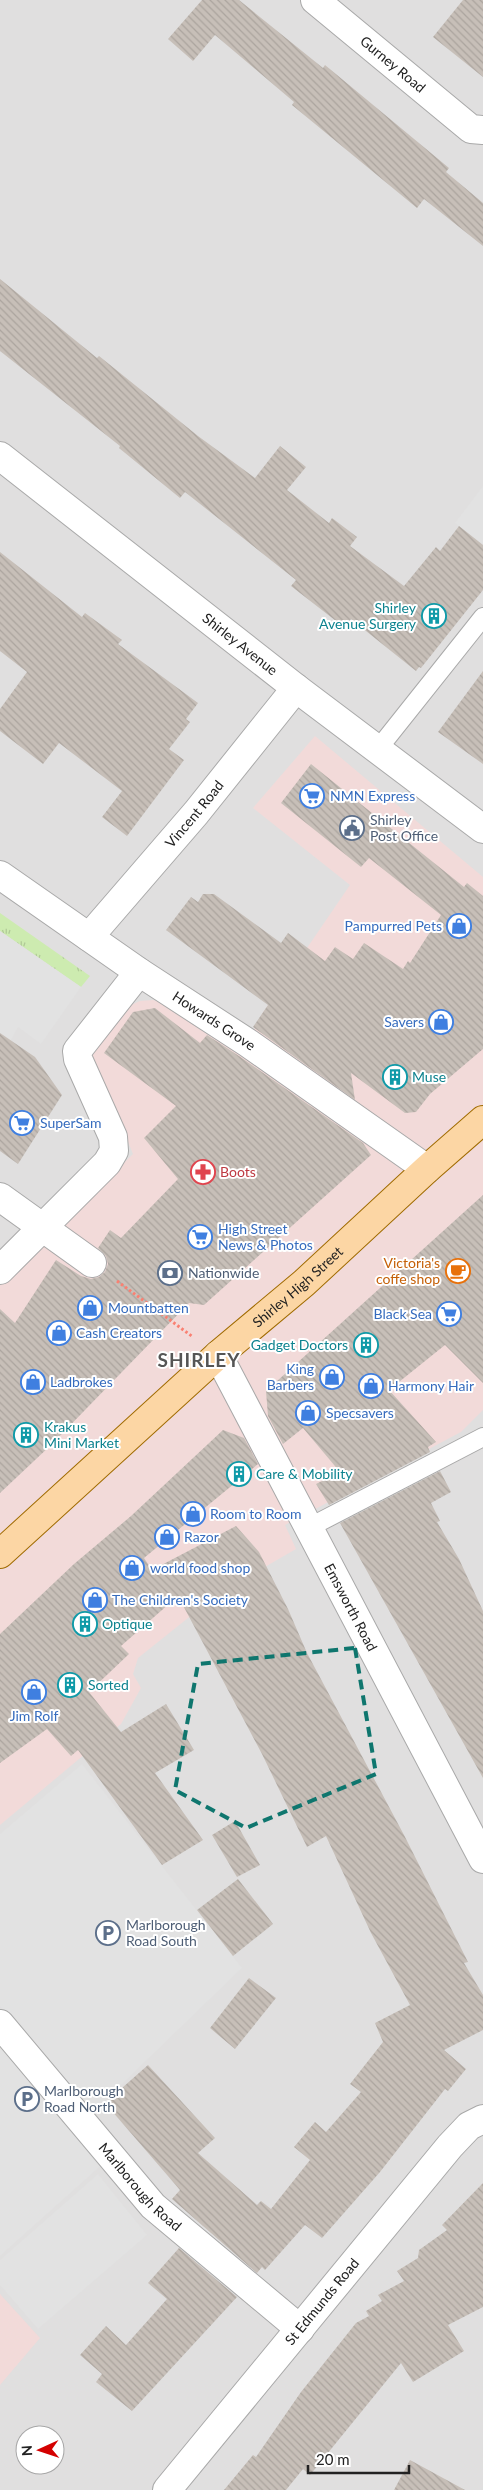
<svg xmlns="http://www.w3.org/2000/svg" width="483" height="2490" font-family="Lato,sans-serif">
	<defs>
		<pattern id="grass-tufts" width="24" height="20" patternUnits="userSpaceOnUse" patternTransform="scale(1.25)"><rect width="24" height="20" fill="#cdebb0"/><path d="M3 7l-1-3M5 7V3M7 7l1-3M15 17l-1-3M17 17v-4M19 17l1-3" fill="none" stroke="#b0c997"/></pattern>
		<pattern id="building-back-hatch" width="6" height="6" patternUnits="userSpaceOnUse" patternTransform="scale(1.25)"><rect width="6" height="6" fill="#c7bfb8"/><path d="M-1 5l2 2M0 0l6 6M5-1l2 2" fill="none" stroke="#aba49e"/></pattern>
	</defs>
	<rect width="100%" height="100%" fill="#f2efe9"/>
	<path fill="#e0dfdf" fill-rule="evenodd" d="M0,0H483V2490H0ZM25,2435H55V2465H25Z"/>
	<g fill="#f2dad9">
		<path d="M315,736L483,877V1410L461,1432L285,1525L296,1549L218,1594L138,1658L133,1674L141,1688L121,1724L0,1825V1285L133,1154L90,1051L131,1005L140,1001L153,1000L166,1003L244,1049L262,1014L350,885L253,808Z"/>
		<path d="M0,2294L40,2338L0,2385Z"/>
	</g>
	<path fill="url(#grass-tufts)" d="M0,913L90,976L81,987L0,931Z"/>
	<g fill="#e2e2e2">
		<path d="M483,486V545L455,523Z"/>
		<path d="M0,931L81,987L41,1044L18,1027L11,1040L0,1033Z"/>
		<path d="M82,1764L242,1968L90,2115L0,2006V1834Z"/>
		<path d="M0,2036L106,2161L0,2256Z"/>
		<path d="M98,2174L147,2235L38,2329L0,2285V2260Z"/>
	</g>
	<g fill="url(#building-back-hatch)">
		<path d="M202,0H239L323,68L325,65L449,168L446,172L483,203V246L424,199L417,208L292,105L294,102L215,35L193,61L168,39Z"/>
		<path d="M463,0H483V77L433,37Z"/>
		<path d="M0,279L97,358L99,356L198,436L255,478L280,446L306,467L287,490L329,523L332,518L357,537L350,546L404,586L436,547L440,551L459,526L483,545V590L421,668L419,667L416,671L351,619L345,628L291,586L296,580L185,492L180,498L119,448L120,446L0,351Z"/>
		<path d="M0,552L82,617L85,613L122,640L118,644L198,703L186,719L190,722L169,749L184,760L127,836L102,817L122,791L59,743L43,764L0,731V709L27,672L0,651Z"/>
		<path d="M483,671V764L438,732Z"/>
		<path d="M311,764L464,887L467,883L483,896V1049L430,1094L416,1112L405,1113L351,1073L355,1100L253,1027L268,1005L166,930L191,897L198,902L203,894H214L281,943L288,933L325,961L335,947L353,959L364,943L403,969L408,961L410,963L441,915L369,858L361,867L281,803Z"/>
		<path d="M155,1008L200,1043L207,1035L239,1056L363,1143L371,1155L204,1305L189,1303L51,1445L0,1493V1309L15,1323L56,1260L81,1276L91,1279L99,1277L105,1272L108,1264L106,1256L98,1248L110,1230L121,1238L178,1179L144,1138L176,1106L104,1053L133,1012Z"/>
		<path d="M0,1033L35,1057L62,1095L18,1164L0,1151Z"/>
		<path d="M483,1195V1383L445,1345L389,1390L436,1442L428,1447L430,1452L329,1505L316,1484L340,1472L303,1428L283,1444L268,1416L266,1391Z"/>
		<path d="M223,1430L244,1438L258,1464L144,1558L152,1570L236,1526L259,1552L288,1609L307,1653L404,1835L468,1962L464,1963L483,1995V2030L444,2050L466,2069L448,2091L445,2089L380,2172L322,2238L305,2225L265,2270L262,2267L257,2273L172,2199L180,2190L105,2103L148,2065L215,2138L198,2153L257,2205L261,2201L271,2209L310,2160L294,2147L315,2122L326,2132L361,2092L350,2084L383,2042L375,2023L410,2005L371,1933L326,1836L307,1847L262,1754L178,1596L121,1646L129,1654L89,1692L121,1732L166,1704L194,1750L155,1773L203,1840L162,1865L78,1750L71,1756L47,1729L0,1763V1634L74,1564L131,1516Z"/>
		<path d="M440,1471L451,1492L431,1503L440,1521L437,1522L459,1559L483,1611V1778L340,1523Z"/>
		<path d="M235,1821L260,1865L237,1877L212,1835Z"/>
		<path d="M238,1879L273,1924L233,1956L197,1910Z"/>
		<path d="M249,1978L276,1998L235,2049L210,2028Z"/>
		<path d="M483,2183V2307L448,2325L464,2351L413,2382L401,2363L310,2475L303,2469L286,2490H224L253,2455L256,2457L301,2392L356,2323L369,2316L366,2311L382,2301L378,2295L404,2281L397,2271L418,2258L419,2250L447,2230L442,2225Z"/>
		<path d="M179,2248L237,2297L132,2411L96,2382L102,2374L80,2355L106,2326L126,2345L167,2299L148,2283Z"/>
		<path d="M410,2460L465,2490H394Z"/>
	</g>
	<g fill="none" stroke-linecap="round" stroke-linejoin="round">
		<defs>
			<g id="service">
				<path d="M378,749L483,617"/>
				<path d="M308,1528L483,1437"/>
			</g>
			<g id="minor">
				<path id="s1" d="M315,0L471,129L483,130"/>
				<path id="s2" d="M0,456L296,688L483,829"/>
				<path id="s3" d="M0,875L139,972L248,1043L427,1169"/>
				<path id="s4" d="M89,937L196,813L296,688"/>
				<path d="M0,1197L92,1263"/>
				<path d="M0,1270L107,1163L114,1151L113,1137L78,1059L77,1051L139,972"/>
				<path id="s5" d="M218,1355L483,1859"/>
				<path id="s6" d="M0,2024L153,2206L300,2329"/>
				<path id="s7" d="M167,2490L450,2146L469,2126L483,2119"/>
			</g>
			<g id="primary">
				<path id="s8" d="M0,1554L218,1355L304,1283L427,1169L483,1120"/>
			</g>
		</defs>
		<use href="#service" stroke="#a9a9a9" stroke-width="20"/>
		<use href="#minor" stroke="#a9a9a9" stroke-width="30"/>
		<use href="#primary" stroke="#a06b00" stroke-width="30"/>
		<path stroke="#fa8072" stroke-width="3" stroke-dasharray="2.5 2.5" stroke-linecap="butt" d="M117,1281L193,1337"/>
		<use href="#service" stroke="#fff" stroke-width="18"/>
		<use href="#minor" stroke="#fff" stroke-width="28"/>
		<use href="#primary" stroke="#fcd6a4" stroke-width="28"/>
	</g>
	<path fill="none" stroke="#0f766e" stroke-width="4" stroke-dasharray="10 6" stroke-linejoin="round" d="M355,1648L376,1774L246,1828L175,1790L198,1664Z"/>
	<defs>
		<symbol id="building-ring" viewBox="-11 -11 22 22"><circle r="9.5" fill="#fff" stroke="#0f9aa8" stroke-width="1.5"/><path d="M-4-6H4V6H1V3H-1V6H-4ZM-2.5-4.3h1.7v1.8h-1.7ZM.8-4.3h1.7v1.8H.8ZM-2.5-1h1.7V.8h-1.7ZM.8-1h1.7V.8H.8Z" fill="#0f9aa8"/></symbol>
		<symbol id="supermarket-ring" viewBox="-11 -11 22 22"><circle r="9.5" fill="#fff" stroke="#3f7fe0" stroke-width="1.5"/><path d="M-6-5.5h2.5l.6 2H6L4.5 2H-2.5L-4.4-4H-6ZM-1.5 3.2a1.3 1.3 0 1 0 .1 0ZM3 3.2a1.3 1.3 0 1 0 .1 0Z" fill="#3f7fe0"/></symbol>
		<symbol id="civic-ring" viewBox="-11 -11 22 22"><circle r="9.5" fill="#fff" stroke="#5c6f8a" stroke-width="1.5"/><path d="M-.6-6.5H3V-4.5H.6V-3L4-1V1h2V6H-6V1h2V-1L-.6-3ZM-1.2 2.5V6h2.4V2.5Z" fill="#5c6f8a"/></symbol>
		<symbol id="shop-ring" viewBox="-11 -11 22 22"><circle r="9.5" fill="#fff" stroke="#3f7fe0" stroke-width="1.5"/><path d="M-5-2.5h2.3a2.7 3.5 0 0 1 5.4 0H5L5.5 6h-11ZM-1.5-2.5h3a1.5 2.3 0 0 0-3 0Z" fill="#3f7fe0"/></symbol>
		<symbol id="pharmacy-ring" viewBox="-11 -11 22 22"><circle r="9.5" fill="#fff" stroke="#e0444e" stroke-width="1.5"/><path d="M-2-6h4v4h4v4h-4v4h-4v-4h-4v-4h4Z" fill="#e0444e"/></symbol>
		<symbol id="cafe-ring" viewBox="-11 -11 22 22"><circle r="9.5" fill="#fff" stroke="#e8710a" stroke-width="1.5"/><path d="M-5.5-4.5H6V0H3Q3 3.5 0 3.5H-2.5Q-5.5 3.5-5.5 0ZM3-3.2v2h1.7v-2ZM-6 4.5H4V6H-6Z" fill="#e8710a"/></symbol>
		<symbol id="bank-ring" viewBox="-11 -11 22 22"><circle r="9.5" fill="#fff" stroke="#5c6f8a" stroke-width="1.5"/><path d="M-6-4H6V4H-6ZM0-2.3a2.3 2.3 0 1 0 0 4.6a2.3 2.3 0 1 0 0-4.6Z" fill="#5c6f8a"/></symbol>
		<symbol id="parking-ring" viewBox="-11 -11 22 22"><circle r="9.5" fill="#fff" stroke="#5c6f8a" stroke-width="1.5"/><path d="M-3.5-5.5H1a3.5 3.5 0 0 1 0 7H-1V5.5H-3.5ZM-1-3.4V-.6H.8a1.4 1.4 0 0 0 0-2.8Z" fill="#5c6f8a"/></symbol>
	</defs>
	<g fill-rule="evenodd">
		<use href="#building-ring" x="420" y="602" width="28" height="28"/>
		<use href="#supermarket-ring" x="298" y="782" width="28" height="28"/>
		<use href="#civic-ring" x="338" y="814" width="28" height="28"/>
		<use href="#shop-ring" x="445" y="912" width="28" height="28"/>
		<use href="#shop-ring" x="427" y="1008" width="28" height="28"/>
		<use href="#building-ring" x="381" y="1063" width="28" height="28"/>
		<use href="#supermarket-ring" x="8" y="1109" width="28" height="28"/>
		<use href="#pharmacy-ring" x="189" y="1158" width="28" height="28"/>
		<use href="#supermarket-ring" x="186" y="1223" width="28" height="28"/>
		<use href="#cafe-ring" x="444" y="1257" width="28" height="28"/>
		<use href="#bank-ring" x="156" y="1259" width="28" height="28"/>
		<use href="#shop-ring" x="76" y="1294" width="28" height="28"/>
		<use href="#supermarket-ring" x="435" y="1300" width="28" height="28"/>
		<use href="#shop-ring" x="45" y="1319" width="28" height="28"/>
		<use href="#building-ring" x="352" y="1331" width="28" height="28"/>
		<use href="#shop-ring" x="318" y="1363" width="28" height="28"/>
		<use href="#shop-ring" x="19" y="1368" width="28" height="28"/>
		<use href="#shop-ring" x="357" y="1372" width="28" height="28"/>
		<use href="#shop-ring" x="294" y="1399" width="28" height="28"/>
		<use href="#building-ring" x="12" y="1421" width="28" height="28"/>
		<use href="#building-ring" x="225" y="1460" width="28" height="28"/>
		<use href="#shop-ring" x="179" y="1500" width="28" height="28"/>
		<use href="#shop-ring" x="153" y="1523" width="28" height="28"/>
		<use href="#shop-ring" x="118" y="1554" width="28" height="28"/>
		<use href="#shop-ring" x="81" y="1586" width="28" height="28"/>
		<use href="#building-ring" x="71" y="1610" width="28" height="28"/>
		<use href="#building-ring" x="56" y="1671" width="28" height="28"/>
		<use href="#shop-ring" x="20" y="1678" width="28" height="28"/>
		<use href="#parking-ring" x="94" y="1919" width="28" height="28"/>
		<use href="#parking-ring" x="13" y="2085" width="28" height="28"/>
	</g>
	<g text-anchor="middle" stroke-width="4" stroke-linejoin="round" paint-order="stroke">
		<g font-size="14" fill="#222" stroke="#fff">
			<text dy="5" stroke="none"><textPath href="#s1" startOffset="101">Gurney Road</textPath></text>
			<text dy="5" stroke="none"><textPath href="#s2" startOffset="305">Shirley Avenue</textPath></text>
			<text dy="5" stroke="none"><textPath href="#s4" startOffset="162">Vincent Road</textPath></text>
			<text dy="5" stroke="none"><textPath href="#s3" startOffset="259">Howards Grove</textPath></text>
			<text dy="5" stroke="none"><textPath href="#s8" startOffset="400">Shirley High Street</textPath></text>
			<text dy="5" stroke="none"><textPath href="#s5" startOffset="285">Emsworth Road</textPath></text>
			<text dy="5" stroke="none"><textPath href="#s6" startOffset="215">Marlborough Road</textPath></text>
			<text dy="5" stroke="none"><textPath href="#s7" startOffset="244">St Edmunds Road</textPath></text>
		</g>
		<g font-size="14" fill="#0d838f" stroke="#fff" text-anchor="start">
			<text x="416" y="613" text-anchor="end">Shirley<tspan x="416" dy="16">Avenue Surgery</tspan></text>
			<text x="412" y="1082">Muse</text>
			<text x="348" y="1350" text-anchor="end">Gadget Doctors</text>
			<text x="44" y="1432">Krakus<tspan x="44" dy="16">Mini Market</tspan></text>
			<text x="256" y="1479">Care &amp; Mobility</text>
			<text x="102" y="1629">Optique</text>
			<text x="88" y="1690">Sorted</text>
		</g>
		<g font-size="14" fill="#366cbe" stroke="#fff" text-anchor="start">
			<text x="330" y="801">NMN Express</text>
			<text x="442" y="931" text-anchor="end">Pampurred Pets</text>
			<text x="424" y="1027" text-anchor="end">Savers</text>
			<text x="40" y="1128">SuperSam</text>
			<text x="218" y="1234">High Street<tspan x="218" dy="16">News &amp; Photos</tspan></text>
			<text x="108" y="1313">Mountbatten</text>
			<text x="432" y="1319" text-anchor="end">Black Sea</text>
			<text x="76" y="1338">Cash Creators</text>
			<text x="314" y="1374" text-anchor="end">King<tspan x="314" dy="16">Barbers</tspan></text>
			<text x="50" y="1387">Ladbrokes</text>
			<text x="388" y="1391">Harmony Hair</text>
			<text x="326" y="1418">Specsavers</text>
			<text x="210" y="1519">Room to Room</text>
			<text x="184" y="1542">Razor</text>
			<text x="150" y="1573">world food shop</text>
			<text x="112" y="1605">The Children's Society</text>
			<text x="34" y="1721" text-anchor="middle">Jim Rolf</text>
		</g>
		<g font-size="14" fill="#4e5e75" stroke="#fff" text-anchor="start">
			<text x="370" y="825">Shirley<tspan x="370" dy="16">Post Office</tspan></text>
			<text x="188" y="1278">Nationwide</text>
			<text x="126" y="1930">Marlborough<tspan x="126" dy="16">Road South</tspan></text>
			<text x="44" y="2096">Marlborough<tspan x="44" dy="16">Road North</tspan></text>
		</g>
		<g font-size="14" fill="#be3a42" stroke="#fff" text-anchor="start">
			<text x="220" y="1177">Boots</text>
		</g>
		<g font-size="14" fill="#c56008" stroke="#fff" text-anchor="end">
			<text x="440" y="1268">Victoria's<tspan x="440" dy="16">coffe shop</tspan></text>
		</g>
		<g font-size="19" font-weight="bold" letter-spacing="1" fill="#555" stroke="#fff">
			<text x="199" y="1367">SHIRLEY</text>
		</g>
	</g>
	<g transform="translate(40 2450) rotate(267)"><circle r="24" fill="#ffffff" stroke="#a7a7a7"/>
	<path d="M0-4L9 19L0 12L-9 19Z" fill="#d40000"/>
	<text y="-8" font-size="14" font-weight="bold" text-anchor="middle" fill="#222222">N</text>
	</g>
	<path d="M308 2465v8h101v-8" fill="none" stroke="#222222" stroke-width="2.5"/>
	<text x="316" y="2465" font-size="15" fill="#222222" stroke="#ffffff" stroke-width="4" paint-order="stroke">20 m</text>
</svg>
